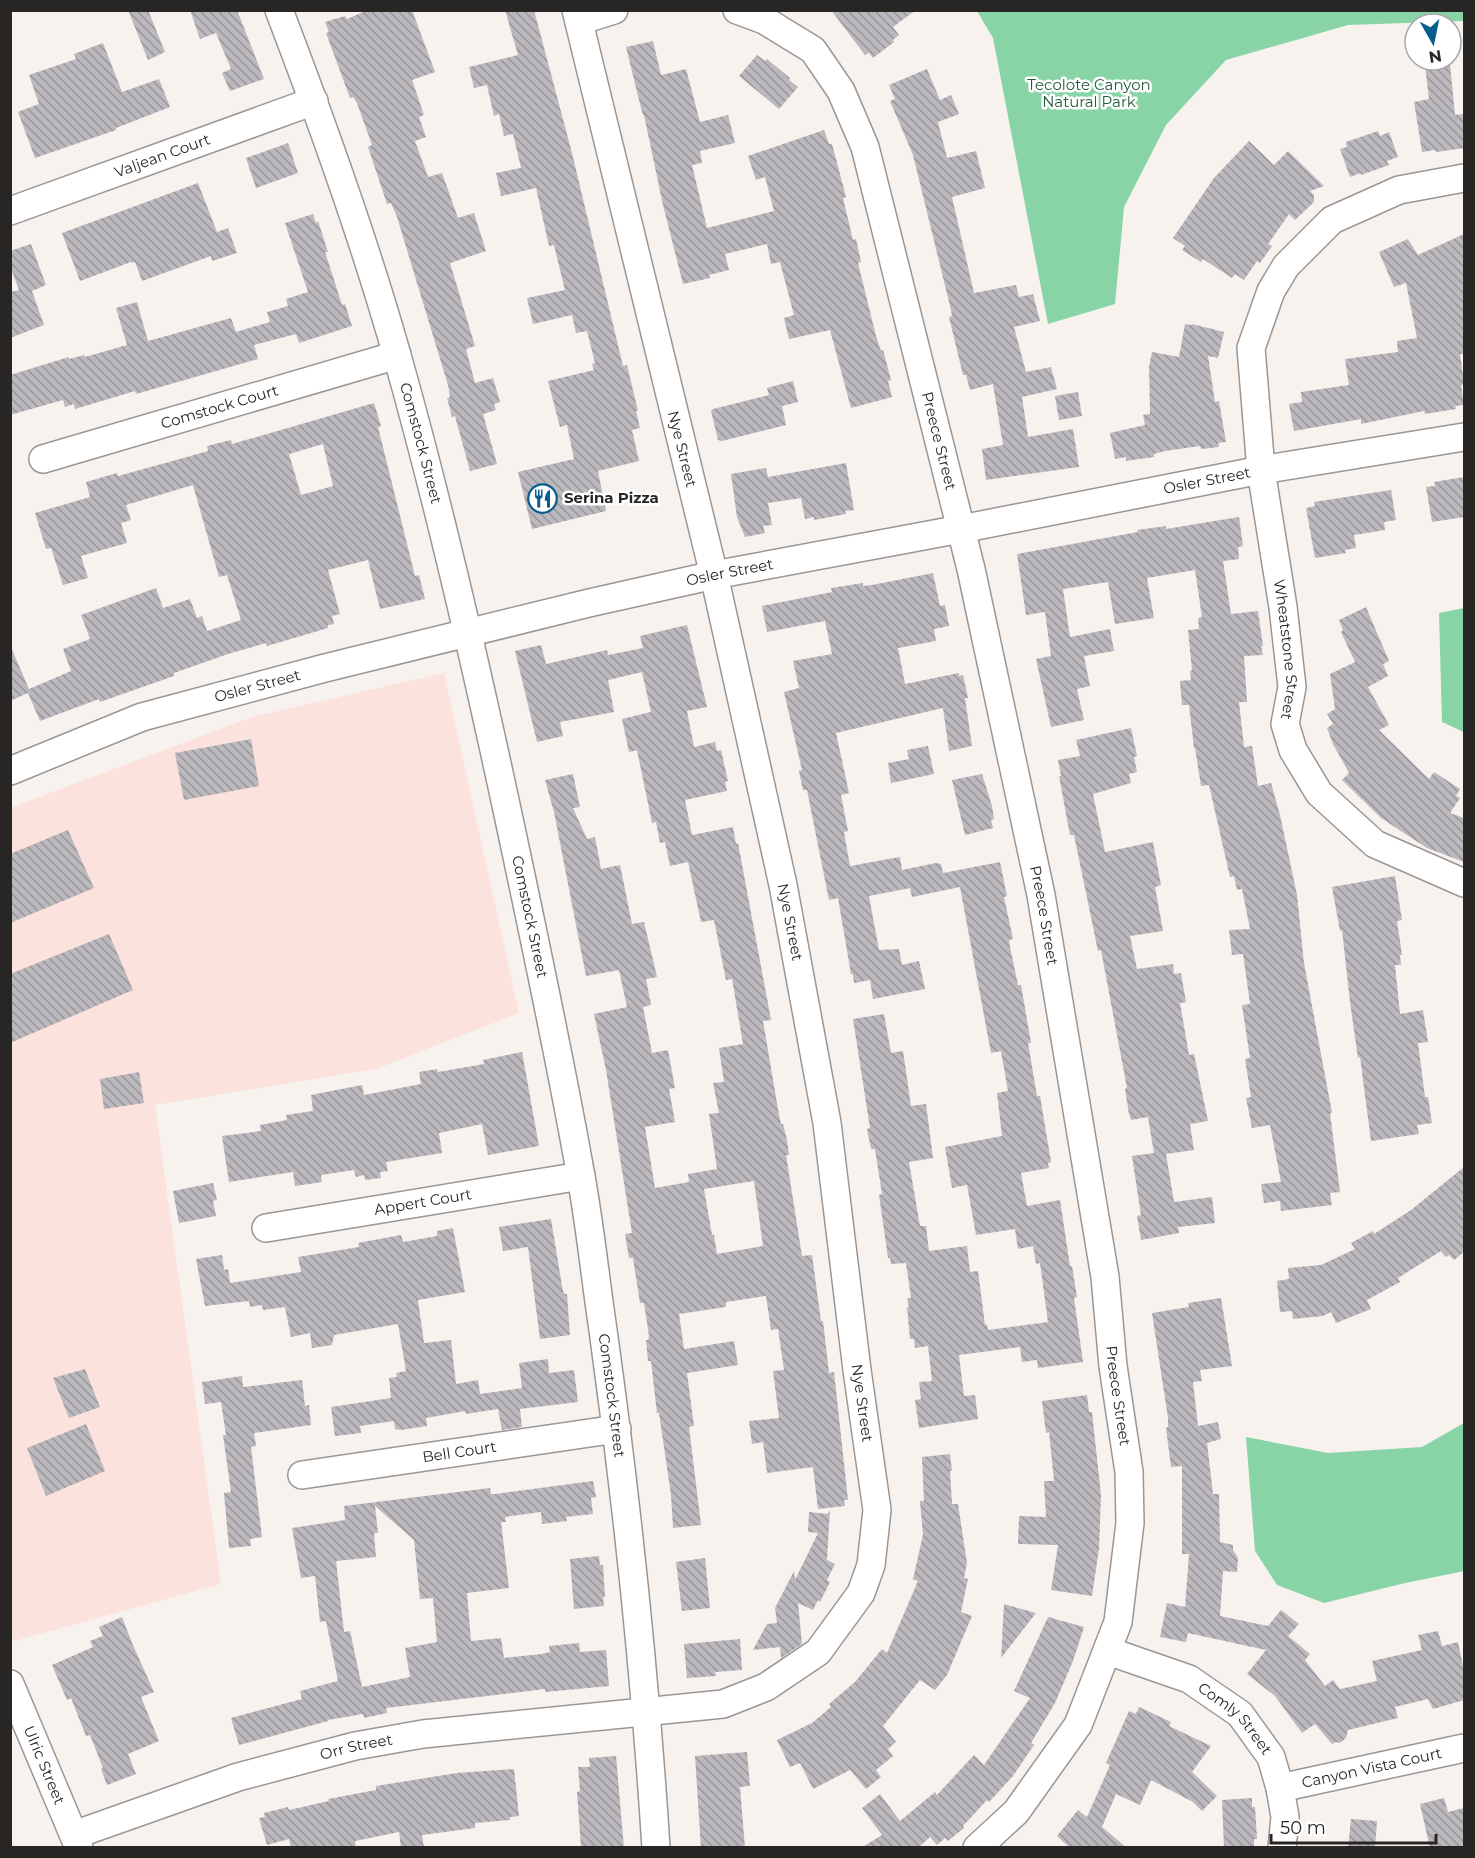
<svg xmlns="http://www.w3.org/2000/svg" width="1475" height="1858" font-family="Montserrat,sans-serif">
	<defs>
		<pattern id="building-back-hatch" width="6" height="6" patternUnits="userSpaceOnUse" patternTransform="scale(1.5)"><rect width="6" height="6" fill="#bcb9be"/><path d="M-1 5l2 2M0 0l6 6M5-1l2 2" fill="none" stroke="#99969a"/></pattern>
	</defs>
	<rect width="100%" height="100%" fill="#f7f2ee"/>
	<path fill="#fce2dd" d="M444,673L519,1013L376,1069L155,1105L221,1584L14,1641L10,1631V808L252,717Z"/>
	<g fill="#89d4a7">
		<path d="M1464,10V21L1348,25L1226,60L1166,125L1124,207L1115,304L1048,324L993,38L977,11Z"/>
		<path d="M1464,608V732L1442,722L1439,613Z"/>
		<path d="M1464,1423V1571L1401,1584L1324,1603L1277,1585L1255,1551L1246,1437L1328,1453L1422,1447Z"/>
	</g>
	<g fill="url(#building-back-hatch)" fill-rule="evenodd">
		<path d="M128,10H148L165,52L148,60Z"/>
		<path d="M190,10H237L264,79L230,91L222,73L231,69L216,33L200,39Z"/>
		<path d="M368,10H412L435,72L412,80L424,115L419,117L426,137L415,141L428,177L442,173L458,218L474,213L486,251L450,263L475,346L466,349L475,383L493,378L500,402L494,404L496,410L483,414L497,464L470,471L455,416L452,417L447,398L450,397L448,385L397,217L391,203L387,204L368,147L372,145L357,103L353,97L350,98L326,33L329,32L325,22L345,16L347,19Z"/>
		<path d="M505,10H534L572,153L623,366L627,365L638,411H636L640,428L632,430L639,461L598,471L606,511L532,529L518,472L574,459L567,425L560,427L548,381L594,370L592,364L595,363L587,331L576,333L572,315L533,324L527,298L565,290L554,245L549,246L536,188L501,196L496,173L521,168L513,134L504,136L499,114L494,116L487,85L474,88L469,67L518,55Z"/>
		<path d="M831,10H916L893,27L899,35L893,40L894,42L873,58L869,53L865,55Z"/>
		<path d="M653,41L661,75L686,69L700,122L728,115L735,143L700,151L702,163L692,165L707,228L774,211L765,177L756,180L748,156L824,130L829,144H832L846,197L843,198L853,240L856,239L861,262L858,263L876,336L881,351L883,350L891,380L888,381L892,397L851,408L830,330L789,339L784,318L794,315L780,262L771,264L767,244L725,254L729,270L709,275L710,278L683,284L663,205L644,115H643L641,108L626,47Z"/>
		<path d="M103,43L122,92L159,79L170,107L116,128V130L35,158L18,112L39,104L29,75L76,59L74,54Z"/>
		<path d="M757,55L765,61L767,59L790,78L789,80L798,87L779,109L739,76Z"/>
		<path d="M1450,64L1455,115L1463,114L1464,148L1436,152L1435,150L1422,152L1414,102L1429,99L1425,66Z"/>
		<path d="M927,69L940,100L951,95L959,114L938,122L947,158L976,151L985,188L952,197L974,293L1016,285L1019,297L1033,294L1040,321L1014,327L1026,372L1051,367L1057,389L1022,397L1028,437L1073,429L1079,467L986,480L982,449L1003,445L993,384L970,390L966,375H963L949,317L952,316L951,310L913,155L890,101L895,99L889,85Z"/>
		<path d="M1378,131L1380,136L1389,132L1398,157L1387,161L1389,165L1361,175V173L1350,177L1340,149L1347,147L1346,142Z"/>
		<path d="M1249,141L1274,165L1288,151L1324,186L1310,191L1314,195V202L1295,220L1289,214L1268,244L1272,246L1260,263L1257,261L1244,280L1235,274L1232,278L1203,259L1201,262L1182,250L1185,246L1173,238L1214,178Z"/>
		<path d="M288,143L298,173L256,188L246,158Z"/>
		<path d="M198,183L217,232L228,228L237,253L212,261L211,256L142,281L135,262L132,263L131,262L80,281L62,233Z"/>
		<path d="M313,214L316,223L318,221L328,252H325L328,261L342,305L345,304L352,326L299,343L296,334L254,345L258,359L136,394L135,391L75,409L74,404L65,407L63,400L10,415V375L69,357V359L84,355L85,357L127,345L116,308L137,302L148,341L231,318L236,332L270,322L267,312L288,306L286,299L308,292L285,223Z"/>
		<path d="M1464,234V354H1460L1464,382V384L1461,385L1464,405L1455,406L1456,409L1425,414L1424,411L1361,424V419L1294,431L1289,404L1302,402L1301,392L1349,385L1345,359L1398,352L1397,341L1417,338L1406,283L1394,287L1379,252L1408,239L1418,255Z"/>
		<path d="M31,244L46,285L32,291L44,325L10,338V292L19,290L10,266V251Z"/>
		<path d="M1185,324L1191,325L1192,324L1224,332L1218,358L1208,356L1215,402L1219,401L1226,442L1218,443L1219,447L1201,449L1200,446L1165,451L1154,454V457L1126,461V457L1115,459L1110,433L1145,425L1143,415L1150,414L1149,367L1152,352L1179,357Z"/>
		<path d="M793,381L798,402L782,406L786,425L722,441L718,440L711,411L713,409L769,395L767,388Z"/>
		<path d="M1078,392L1082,416L1059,420L1055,396Z"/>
		<path d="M374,403L381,426L378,427L415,576L419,575L425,599L380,609L368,560L328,570L340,614L332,616L334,624L328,625V628L267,646L266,643L228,654L174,673V676L100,702L99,699L40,721L28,693L10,701V645L29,689L71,671L63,649L90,639L81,615L156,588L163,608L190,599L197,618L202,616L207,631L241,620L227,575L219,577L193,485L126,505L131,520L121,523L127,543L81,556L88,578L63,585L51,548L46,549L35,513L90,497L86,482L117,473L118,476L187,457L208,451L207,446L231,440L232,444ZM323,444L333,486L301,495L289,454Z"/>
		<path d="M846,463L854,510L845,511L846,514L814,520V517L805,519L801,498L768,503L772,525L763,526L765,533L745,537L737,517L731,474L766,468L768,477Z"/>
		<path d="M1464,477V517L1432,522L1426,487L1435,486L1434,482Z"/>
		<path d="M1391,490L1396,520L1384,522L1385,530L1354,535L1356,548L1345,550L1346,553L1315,558L1306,508L1315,506L1314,502Z"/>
		<path d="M1239,517L1243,546L1238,547L1239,559L1223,561L1231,614L1258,611L1263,646H1261L1263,655L1244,656L1247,702H1239L1244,747L1252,746L1258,786L1271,783L1280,815L1297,895L1304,963L1332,1113H1330L1340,1192L1330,1193L1332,1205L1281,1211L1280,1201L1264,1203L1261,1184L1281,1182L1270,1125L1252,1128L1246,1098L1251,1097L1245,1059L1250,1058L1242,1005L1250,1004L1243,954L1232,955L1229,930L1250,929L1242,889L1237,890L1234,876L1230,877L1209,785L1201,786L1195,748H1194L1189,705H1182L1180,681L1191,680L1190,671L1192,670L1188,630L1199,629L1198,618L1202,617L1195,570L1147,578L1154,618L1115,624L1108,582L1063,589L1070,637L1110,629L1114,651L1084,656L1090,686L1077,689L1084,720L1051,727L1036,659L1051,656L1045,612L1026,615L1017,554L1138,532L1137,530L1166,526V529Z"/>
		<path d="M933,573L940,606L945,605L949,626L934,629L936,641L898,648L905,684L959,673V676L963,675L968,698H965L972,746L949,751L943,708L836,733L849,793L841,795L848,831L844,832L850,866L900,857L902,870L936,863L941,864L943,873L1000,862L1007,896L1004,897L1013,939L1009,940L1010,947L1018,985H1021L1031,1043H1028L1037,1096H1040L1051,1162L1048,1163L1049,1168L1021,1173L1027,1206L1060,1200L1070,1266H1072L1077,1297L1074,1298L1083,1362L1038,1368L1037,1360L1022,1362L1020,1347L959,1355L964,1396L975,1395L978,1419L919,1428L915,1400L921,1399L919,1382L932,1381L928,1346L915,1348L914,1339H910L907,1307H909L907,1298H911L906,1263L891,1264L890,1258H888L879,1195L882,1194L875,1149H871L867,1129L870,1128L853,1019L884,1014L891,1053L903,1051L911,1106L926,1104L933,1158L909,1162L920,1226H926L929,1251L967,1246L970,1272L978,1271L985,1325L987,1324L988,1330L1048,1322L1040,1263L1036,1264L1033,1246L1018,1249L1015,1229L976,1235L967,1185L952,1188L945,1147L1002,1136L997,1093L1008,1091L1001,1051L991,1053L960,887L912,897L910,888L869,896L879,950L899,949L902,965L919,961L925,989L873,999L870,980L854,983L853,974H851L838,898L829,900L807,790H803L799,771L802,770L784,692L799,688L793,661L832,654L825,621L767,632L762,606L832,592L831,588L863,583V586L872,585Z"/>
		<path d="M1366,607L1389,661L1383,664L1388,676L1368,687L1389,725L1379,730L1429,779L1434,772L1460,789L1456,796L1460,798L1450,813L1464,818V862L1427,848L1381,818L1342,780L1349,773L1333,744L1327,728L1333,724L1327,714L1335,709L1330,674L1355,662L1341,632L1343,630L1339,620Z"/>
		<path d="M687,625L707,707L687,711L694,747L715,742L717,751L721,750L728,781L725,782L727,791L685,800L692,835L733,827L736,844L738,843L771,1020L763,1021L779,1115L781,1124H783L787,1140L789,1155H786L802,1256L812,1255L821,1321H823L829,1373L834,1372L848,1500H844L845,1506L818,1509L813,1467L767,1473L763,1442L752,1444L749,1421L779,1418L773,1371L784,1370L778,1329L771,1330L766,1296L726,1302V1307L679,1314L684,1349L734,1341L738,1365L687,1373L694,1426L689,1427L701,1525L673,1528L671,1495L659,1413H657L651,1361H648L646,1340H648L649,1336L644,1303H640L633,1258H629L625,1234L632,1233L606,1070L594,1014L627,1007L619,970L586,976L554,812L545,780L573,774L580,807L573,808L587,839L595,837L601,869L620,865L632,924L644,922L657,977L646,979L651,1005L643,1007L652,1053L668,1050L675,1088L669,1089L675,1122L645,1127L655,1188L689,1182L688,1174L717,1169L709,1114L719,1113L713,1083L724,1082L719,1048L743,1044L732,979L726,980L714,920L701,922L688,862L670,866L665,842L660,843L656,822L652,823L637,750L629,752L622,719L651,712L642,672L608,680L614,712L560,722L563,736L537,742L515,651L541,645L546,664L607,650L608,655L643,648L640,636ZM754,1181L763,1246L717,1254L714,1235H712L704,1189Z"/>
		<path d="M1131,728L1137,756L1134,757L1137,772L1129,774L1131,783L1093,794L1105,852L1153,842L1161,885L1155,887L1163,931L1130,936L1137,969L1173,964L1174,974L1181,973L1186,1002L1180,1003L1189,1055L1194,1054L1208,1121L1190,1124L1194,1150L1166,1154L1174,1202L1212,1197L1215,1223L1178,1227L1179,1233L1141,1240L1137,1216L1141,1215L1132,1156L1154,1153L1148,1117L1131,1120L1129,1114L1125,1089L1127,1088L1101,950L1098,951L1074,835H1070L1059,776H1061L1058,760L1080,756L1076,740Z"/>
		<path d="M251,739L259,786L184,800L175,753Z"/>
		<path d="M928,746L934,774L891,783L888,763L909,759L907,750Z"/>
		<path d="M982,774L992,806L994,819L991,820L993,828L965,835L952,780Z"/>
		<path d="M68,830L94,888L10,923V854Z"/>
		<path d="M1395,876L1402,920L1397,921L1402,955H1400L1401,965H1395L1400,1014L1423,1010L1428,1042L1418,1043L1425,1097H1428L1432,1123L1417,1125L1419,1134L1371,1141L1360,1057L1358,1058L1350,1002L1342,930L1340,931L1332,887Z"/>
		<path d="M109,934L133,990L10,1043V974Z"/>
		<path d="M522,1052L539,1146L488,1155L482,1124L439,1133L442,1153L386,1162L388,1171L380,1172L381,1178L365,1180L364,1175L356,1177L354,1170L321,1175L322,1182L295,1186L293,1172L229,1182L222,1136L261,1131L260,1125L287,1120L286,1115L313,1111L311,1095L362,1085L364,1095L421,1084L419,1072L437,1069L438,1072L484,1064L483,1060Z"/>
		<path d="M139,1072L144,1103L104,1109L100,1079Z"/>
		<path d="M1464,1167V1252L1454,1260L1449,1255L1446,1257L1441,1251L1398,1278L1400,1282L1367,1300L1371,1309L1336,1323L1331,1312L1323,1316L1293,1319L1292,1311L1280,1312L1277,1281L1289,1279L1288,1268L1321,1265L1355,1249L1351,1243L1373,1231L1374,1234L1411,1210Z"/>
		<path d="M213,1183L217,1200L213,1201L216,1216L179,1223L173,1191Z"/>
		<path d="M551,1219L562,1286L564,1294H567L570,1335L540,1339L528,1247L503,1251L499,1227Z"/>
		<path d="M453,1228L465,1292L418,1300L424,1343L451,1340L456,1384L478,1380L480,1394L522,1388L519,1363L548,1359L549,1373L574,1370L578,1402L520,1409L522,1427L502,1430L498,1409L466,1414L465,1411L426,1418L427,1426L401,1430L395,1429L394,1421L360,1426L361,1433L335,1436L331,1407L391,1398L389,1378L397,1377L396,1373L406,1371L398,1324L334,1335L332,1345L312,1348L310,1333L291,1337L285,1307L263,1310L262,1305L250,1307L249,1301L205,1306L196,1259L222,1255L224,1270L228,1269L230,1283L301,1272L298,1257L359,1247L358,1243L401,1235L403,1242L437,1236V1231Z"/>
		<path d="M1221,1298L1232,1366L1200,1370L1202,1381L1193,1382L1198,1426L1218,1422L1221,1439L1207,1443L1213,1494H1219L1220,1542L1233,1545V1550L1238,1558L1237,1572L1223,1571L1220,1616L1268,1626L1281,1610L1299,1624L1288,1636L1310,1654L1305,1660L1325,1686L1333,1680L1340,1689L1377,1681L1372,1661L1422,1650L1418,1635L1438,1631L1442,1646L1458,1642L1464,1671V1700L1433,1709L1428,1699L1395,1707L1398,1718L1348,1730L1346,1738L1340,1743L1336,1742L1332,1744L1315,1724L1302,1733L1275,1696L1247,1674L1266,1650L1188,1633L1186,1642L1160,1637L1167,1603L1185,1607L1189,1554H1182V1466L1171,1467L1166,1428L1168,1427V1418L1152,1313L1189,1307L1188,1303Z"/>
		<path d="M85,1369L100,1407L69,1418L53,1378Z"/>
		<path d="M242,1376L243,1387L302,1380L305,1406L309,1405L311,1425L254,1433L256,1446L251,1447L262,1537L250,1539L251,1546L229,1548L224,1493L231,1492L223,1435H226L221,1402L205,1404L202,1382Z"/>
		<path d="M1087,1395L1089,1412H1092L1101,1495L1099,1549L1092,1596L1051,1590L1058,1545L1018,1544L1019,1516L1046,1517L1044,1481H1054L1049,1432L1046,1433L1042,1401Z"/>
		<path d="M86,1424L105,1471L46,1496L27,1448Z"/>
		<path d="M950,1454L952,1471H950L952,1504H958L967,1563L964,1578L968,1579L961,1612L972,1616L947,1675L935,1690L920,1680L883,1726L896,1742L888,1749L893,1756L876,1770L881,1777L866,1789L850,1770L813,1789L800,1763L790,1767L777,1740L812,1723L831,1707L829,1704L855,1682L882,1649L887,1653L918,1581L913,1579L923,1535L920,1501H924L922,1457Z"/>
		<path d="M593,1481L596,1497L591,1498L593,1514L566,1517L567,1521L542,1524L541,1512L505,1517L506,1522H501L509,1588L467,1593L471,1641L501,1638L504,1658L542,1654L550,1652L549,1646L579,1643L580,1652L606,1650L609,1686L545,1692V1689L386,1708L387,1713L364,1718L363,1714L328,1720V1721L239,1745L231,1718L302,1699L300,1691L338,1681L326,1621L320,1622L315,1576L301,1578L292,1528L345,1520L344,1506L490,1488L491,1494H495ZM375,1506L414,1540L420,1599L433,1598L437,1642L405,1648L410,1677L362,1687L350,1631L344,1632L336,1561L376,1557L374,1533H378Z"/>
		<path d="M830,1509L827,1560L835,1564L827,1580L830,1582L820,1602L818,1600L813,1610L798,1603L802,1644L781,1658L780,1647L753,1650L767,1624L777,1623L775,1608L794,1571L795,1580L818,1533L808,1532L809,1512L828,1514Z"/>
		<path d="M599,1556L600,1565H603L605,1597H603L604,1606L574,1609L570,1559Z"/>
		<path d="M705,1558L710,1608L682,1611L676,1562Z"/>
		<path d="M1004,1604L1036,1613L1001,1658Z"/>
		<path d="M122,1617L132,1643L154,1692L141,1697L159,1741L128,1754L136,1774L107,1785L101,1769L103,1768L90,1735L86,1736L71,1698L67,1700L52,1665L93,1647L90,1641L103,1636L99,1627Z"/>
		<path d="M1048,1617L1084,1627L1073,1661L1055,1703L1031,1743L1034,1745L1013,1776L989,1802L987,1800L963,1826L964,1828L948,1841L945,1838L937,1845L930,1837L918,1848H861L882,1835L862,1808L880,1794L900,1821L935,1792L937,1795L974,1755L984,1765L1030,1698L1014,1691Z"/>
		<path d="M740,1639L742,1670L715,1672L716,1676L687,1678L684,1644Z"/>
		<path d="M1139,1707L1171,1722L1169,1726L1211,1746L1192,1772L1217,1796L1202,1811L1193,1802L1151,1780L1140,1805L1116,1794L1102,1827L1127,1848H1070L1057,1836L1078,1810L1087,1817L1110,1765L1106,1763L1129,1711L1136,1714Z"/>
		<path d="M747,1752L750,1786L740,1787L745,1848H701L695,1756Z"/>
		<path d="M616,1756L624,1848H581L577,1792L580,1791L578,1767H590L589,1758Z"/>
		<path d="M514,1769L519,1816L510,1817V1820L475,1823V1828L422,1835L424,1848H401L399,1832L355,1841L356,1848H291L289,1839L267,1845L259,1818L265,1817L264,1813L288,1807L289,1810L329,1801L328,1799L376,1790V1786L457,1773Z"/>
		<path d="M1252,1798V1807H1255L1257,1839H1254V1848H1224L1222,1800Z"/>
		<path d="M1444,1798L1448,1812L1464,1808V1848H1430L1420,1804Z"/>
		<path d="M1351,1819L1377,1821L1375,1848H1348Z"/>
	</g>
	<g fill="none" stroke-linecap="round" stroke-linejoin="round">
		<defs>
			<g id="minor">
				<path id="s1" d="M279,10C323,125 365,241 398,359C441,511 476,665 509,819C534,936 559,1053 580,1171C590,1224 595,1277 603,1330C627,1502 645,1674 656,1848"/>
				<path id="s2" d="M737,10L764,20L813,50L841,91L865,147L971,569L1041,895L1105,1277L1113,1366L1129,1472L1130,1523L1118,1622L1078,1725L1016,1812L977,1848"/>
				<path d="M579,21L614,10"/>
				<path id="s3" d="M1464,178L1399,190L1332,220L1286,266L1271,291L1251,348L1261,470L1283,607L1292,687L1285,724L1293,750L1319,793L1375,844L1464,883"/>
				<path id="s4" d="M10,211L314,101"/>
				<path id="s5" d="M43,459L397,355"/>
				<path id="s6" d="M10,771L142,717L325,668L589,603L714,575L961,529L1261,470L1464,437"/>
				<path id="s7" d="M266,1228L581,1176"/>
				<path id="s8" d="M302,1475L617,1429"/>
				<path id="s9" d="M1108,1651L1189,1679L1240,1714L1271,1757L1280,1788L1285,1817L1282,1848"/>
				<path id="s10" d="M10,1684L79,1848"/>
				<path id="s11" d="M1280,1788L1464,1748"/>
				<path id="s12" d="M74,1835L238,1777L355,1746L423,1734L723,1704L766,1687L818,1652L861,1593L871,1565L877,1510L857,1370L827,1123L783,885L714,575L576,10"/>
			</g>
		</defs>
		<use href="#minor" stroke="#9b9693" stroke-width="30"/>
		<use href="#minor" stroke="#fff" stroke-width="27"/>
	</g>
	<defs>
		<symbol id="restaurant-ring" viewBox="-11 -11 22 22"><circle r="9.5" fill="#fff" stroke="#065e8f" stroke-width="1.5"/><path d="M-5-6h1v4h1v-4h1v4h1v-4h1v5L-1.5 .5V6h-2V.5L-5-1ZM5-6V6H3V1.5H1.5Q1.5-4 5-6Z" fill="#065e8f"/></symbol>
	</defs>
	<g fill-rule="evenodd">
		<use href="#restaurant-ring" x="526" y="482" width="33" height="33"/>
	</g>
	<g text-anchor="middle" stroke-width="5" stroke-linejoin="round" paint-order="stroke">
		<g font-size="15" fill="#225c3d" stroke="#fff">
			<text x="1089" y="90">Tecolote Canyon<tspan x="1089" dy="17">Natural Park</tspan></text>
		</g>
		<g font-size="15" fill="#282625" stroke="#fff">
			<text dy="5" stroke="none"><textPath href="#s4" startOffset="162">Valjean Court</textPath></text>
			<text dy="5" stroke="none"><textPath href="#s5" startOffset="184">Comstock Court</textPath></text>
			<text dy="5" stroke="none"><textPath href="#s2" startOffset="500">Preece Street</textPath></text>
			<text dy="5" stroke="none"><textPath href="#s1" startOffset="456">Comstock Street</textPath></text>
			<text transform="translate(682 449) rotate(76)" y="5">Nye Street</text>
			<text dy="5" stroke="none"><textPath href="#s6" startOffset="1234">Osler Street</textPath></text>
			<text dy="5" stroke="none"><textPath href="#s6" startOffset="748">Osler Street</textPath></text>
			<text dy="5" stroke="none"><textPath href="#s3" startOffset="598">Wheatstone Street</textPath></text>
			<text dy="5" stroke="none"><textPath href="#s6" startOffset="262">Osler Street</textPath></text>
			<text dy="5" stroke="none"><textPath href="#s2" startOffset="986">Preece Street</textPath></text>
			<text dy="5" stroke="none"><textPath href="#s1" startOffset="942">Comstock Street</textPath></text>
			<text transform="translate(790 922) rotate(79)" y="5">Nye Street</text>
			<text dy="5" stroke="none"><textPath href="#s7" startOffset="159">Appert Court</textPath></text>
			<text dy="5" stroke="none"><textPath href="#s1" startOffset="1428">Comstock Street</textPath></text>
			<text dy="5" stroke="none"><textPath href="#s2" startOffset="1472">Preece Street</textPath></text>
			<text transform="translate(862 1403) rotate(82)" y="5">Nye Street</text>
			<text dy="5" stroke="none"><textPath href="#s8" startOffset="159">Bell Court</textPath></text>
			<text dy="5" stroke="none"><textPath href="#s9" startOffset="147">Comly Street</textPath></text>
			<text dy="5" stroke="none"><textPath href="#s12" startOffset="296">Orr Street</textPath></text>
			<text dy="5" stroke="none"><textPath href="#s10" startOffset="88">Ulric Street</textPath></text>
			<text dy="5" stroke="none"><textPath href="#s11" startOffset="94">Canyon Vista Court</textPath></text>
		</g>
		<g font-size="15" font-weight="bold" fill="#282625" stroke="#fff" text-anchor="start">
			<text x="564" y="503">Serina Pizza</text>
		</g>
	</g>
	<rect width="1475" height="1858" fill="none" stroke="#282625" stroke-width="24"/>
	<g transform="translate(1433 42) rotate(171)"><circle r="28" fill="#ffffff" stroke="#a9a8a8" stroke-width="1.5"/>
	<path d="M0-4.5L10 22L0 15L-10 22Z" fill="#065e8f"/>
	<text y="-9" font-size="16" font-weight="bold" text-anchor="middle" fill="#282625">N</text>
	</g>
	<path d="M1271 1834v9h165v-9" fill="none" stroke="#282625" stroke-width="3"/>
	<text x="1280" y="1834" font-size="18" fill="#282625" stroke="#ffffff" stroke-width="4.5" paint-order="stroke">50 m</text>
</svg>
